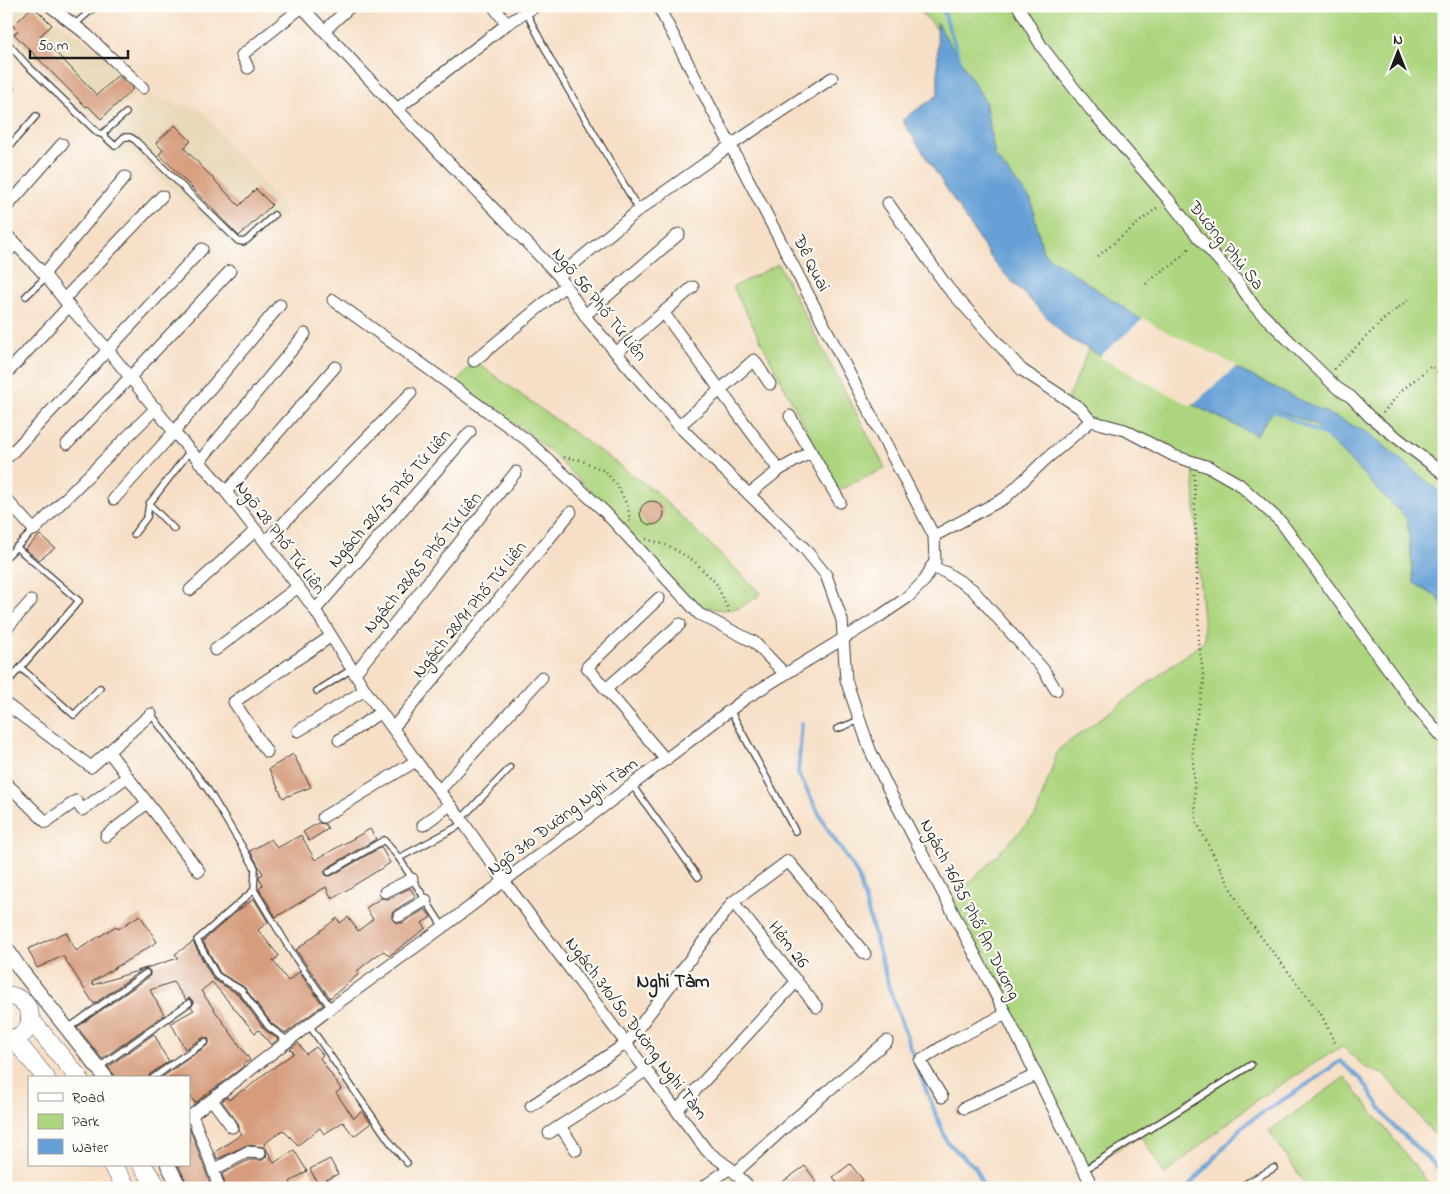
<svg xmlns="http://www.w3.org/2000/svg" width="1450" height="1194" font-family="'Indie Flower',sans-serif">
	<rect width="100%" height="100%" fill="#fdfcf7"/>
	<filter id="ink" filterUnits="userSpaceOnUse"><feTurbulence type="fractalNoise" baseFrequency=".02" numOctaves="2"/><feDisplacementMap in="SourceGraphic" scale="10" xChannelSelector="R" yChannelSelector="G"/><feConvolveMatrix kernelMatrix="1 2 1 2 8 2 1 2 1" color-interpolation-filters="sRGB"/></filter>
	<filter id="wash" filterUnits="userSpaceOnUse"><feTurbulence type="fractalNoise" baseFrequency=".0096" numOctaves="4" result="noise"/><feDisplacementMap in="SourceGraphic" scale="20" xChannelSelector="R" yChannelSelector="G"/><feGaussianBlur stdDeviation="1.12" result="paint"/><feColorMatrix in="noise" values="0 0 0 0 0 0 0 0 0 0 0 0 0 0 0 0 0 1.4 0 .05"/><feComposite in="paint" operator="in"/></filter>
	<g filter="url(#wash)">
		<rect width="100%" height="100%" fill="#f6dfc6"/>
		<g fill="#e8d9ba">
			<path d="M6,6H38L75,35L94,46L140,91L99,126L6,31Z"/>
			<path d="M150,96L200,109L287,212L243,256L132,152L121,163L102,143Z"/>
		</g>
		<g fill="#add57f" stroke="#64784e">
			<path d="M914,6H1444V496L1370,434L1155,329L1043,253L1031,200L995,156L985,101L957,55L931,22Z"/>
			<path d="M778,264L885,468L838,491L733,287Z"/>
			<path d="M1088,349L1185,401L1256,435L1274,409L1314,424L1407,519L1414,583L1437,597L1444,606V1141L1431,1131L1385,1075L1366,1068L1342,1046L1255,1101L1165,1174L1140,1135L1084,1170L949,904L1036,815L1058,750L1205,641L1197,554L1193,462L1091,421L1067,399L1079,373Z"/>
			<path d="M474,361L655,491L761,594L739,608L724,610L692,606L610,509L532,435L456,384Z"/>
			<path d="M1345,1077L1432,1188H1308L1269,1131Z"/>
		</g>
		<path fill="#66a0d6" stroke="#415e79" d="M937,23L985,101L995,156L1031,200L1043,253L1155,329L1370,434L1444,496V606L1437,597L1414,583L1407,519L1314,424L1275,409L1256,435L1185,401L1066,337L995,264L902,120L938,95Z"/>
		<path fill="#f6dfc6" d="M1144,318L1156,326L1237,366L1191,406L1099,357Z"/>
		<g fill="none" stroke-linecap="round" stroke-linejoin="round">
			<g stroke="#66a0d6" stroke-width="4">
				<path d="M942,6L960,61"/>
				<path d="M1269,408L1330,438"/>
				<path d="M802,723L798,773L825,825L858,875L889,987L921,1077L947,1142L976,1168L984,1188"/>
				<path d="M1187,1188L1245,1124L1311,1082L1340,1061L1362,1080L1390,1122L1439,1169L1444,1168"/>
			</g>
		</g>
		<g id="blocks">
			<g fill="#d69c7d">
				<path d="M33,6L52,25L40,36L97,95L118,75L133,89L101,119L88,106L86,107L14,34L18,31L13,26Z"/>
				<path d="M175,125L191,141L184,148L239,206L256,189L272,205L239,236L159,154L163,150L156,143Z"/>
				<circle cx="652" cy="513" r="12"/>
				<path d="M40,535L55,548L39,560L25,549Z"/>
				<path d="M293,754L311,787L283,798L269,769Z"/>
				<path d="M318,823L325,824L328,829L309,841L303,832Z"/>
				<path d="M370,829L376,839L327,868L325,870V874L327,876H331L381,847L390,863L332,899L326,887L276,917L259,889L263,885L259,879V876L263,874L250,851L271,839L277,848L301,835L315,860Z"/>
				<path d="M410,888L416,897L395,910L392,913V919L396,923H402L425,909L431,917L422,923L426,928L389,956L384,951L376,956L357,971L359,974L330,998L296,950L337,918L340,923L348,917L358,931L373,919L366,908L381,898L388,899Z"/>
				<path d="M254,899L268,922L258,930L279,956L273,961L288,981L299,972L323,1005L286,1033L272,1024L244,987L220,973L203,941L237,911Z"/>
				<path d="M140,915L157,942L92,982L93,985L178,958L175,954L193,942L213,979L238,994L265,1030L278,1039L271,1045L259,1030L255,1033L212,982L201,991L250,1060L243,1064L244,1066L195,1103L189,1094V1078H161L209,1044V1039L204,1037L185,1049L171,1023L194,1010L191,1007L194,1003L192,1000L189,998L186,1000L173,982L150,990L164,1015L102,1059L77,1027L149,977L150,974V971L147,969H143L94,1004L63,956L37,968L28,949L66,932L76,951L116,926L118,929Z"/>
				<path d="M154,1034L160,1045L159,1046L169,1061L150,1074L148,1078H115L113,1073L108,1067Z"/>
				<path d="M298,1043L306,1054L316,1047L323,1055L320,1058L341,1089L336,1093L348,1110L354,1118L362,1111L371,1123L354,1136L343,1122L324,1134L320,1128L298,1145L283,1130L264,1144L274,1163L294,1150L307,1171L290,1182L292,1188H226L222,1174L249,1160H263L266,1157L267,1153L264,1147L247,1145L217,1159L215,1152L242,1134L239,1130V1127L238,1123L222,1101L227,1097L229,1100L244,1089L245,1090L263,1075L294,1053L290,1049Z"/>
				<path d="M189,1127L205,1169L211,1188H189L178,1165H189Z"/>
				<path d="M330,1159L338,1174L318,1184L310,1169Z"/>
				<path d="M850,1164L863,1180L853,1188H841L833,1177Z"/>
				<path d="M805,1166L816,1181L807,1188H774Z"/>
			</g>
		</g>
	</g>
	<g filter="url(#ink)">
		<use href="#blocks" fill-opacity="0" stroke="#3d3936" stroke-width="1"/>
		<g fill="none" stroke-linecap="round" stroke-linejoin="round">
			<defs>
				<g id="service">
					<path d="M526,12L552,62L639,210"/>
					<path d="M74,25L96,6"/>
					<path d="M6,41L26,64L98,133L102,134L126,113"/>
					<path d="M102,134L115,146L124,137H130L135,140L238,241L243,242L247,240L274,215"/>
					<path d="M6,150L36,116"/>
					<path d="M26,296L46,277"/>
					<path d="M149,504L174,529"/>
					<path d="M134,534L147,517L149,504L190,451"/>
					<path d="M6,557L34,530"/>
					<path d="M21,668L74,715L100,688"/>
					<path d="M6,684L79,601L16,547"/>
					<path d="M317,691L352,669"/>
					<path d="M730,710L795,831"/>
					<path d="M151,714L208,790L255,868L254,890L294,956L331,1008"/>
					<path d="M837,729L860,720"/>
					<path d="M632,785L698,877"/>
					<path d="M461,819L510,768"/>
					<path d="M399,858L457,827L463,822"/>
					<path d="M329,872L384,840L399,858L443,927"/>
					<path d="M254,890L197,940L217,976L241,990L269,1027L288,1041"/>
					<path d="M309,1025L390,1142L407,1163"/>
					<path d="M67,1029L146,973"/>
					<path d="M98,1068L189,1003"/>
					<path d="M153,1078L182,1057L205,1042"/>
					<path d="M1084,1170L1251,1065"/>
					<path d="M390,1187V1188"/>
					<path d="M1238,1188L1274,1168"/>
				</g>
				<g id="minor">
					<path d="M50,6L86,34L143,88"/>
					<path d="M301,6L397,109L559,276L588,320L679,426L804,548L826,575L842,620L846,680L870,750L889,790L1006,1014L1093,1188"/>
					<path d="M493,6L507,24"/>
					<path d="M1018,6L1042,47L1091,110L1168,199L1199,238L1237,281L1254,306L1337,388L1351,397L1370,417L1444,474"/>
					<path d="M325,30L351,6"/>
					<path d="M248,68L242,55L302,7"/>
					<path d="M6,91L8,89"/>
					<path d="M397,109L507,24L536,6"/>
					<path d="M888,203L948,288L1022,370L1080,408L1091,421L1125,430L1174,456L1209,467L1239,484L1281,522L1413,703L1444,739"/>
					<path d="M6,208L62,144"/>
					<path d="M6,234L44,274L69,306L108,350L174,432L226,492L265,542L315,610L365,690L416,761L461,819L504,881L707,1151L730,1168L750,1188"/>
					<path d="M6,254L16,243"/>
					<path d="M44,274L125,177"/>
					<path d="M559,276L639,210L731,145L832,78"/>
					<path d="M64,299L162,196"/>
					<path d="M333,300L527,440L605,512L699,614L754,642L785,674"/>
					<path d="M663,312L779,470"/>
					<path d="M585,315L679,234"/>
					<path d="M616,353L693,287"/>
					<path d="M474,361L565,286"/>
					<path d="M6,374L69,306"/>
					<path d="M790,416L840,502"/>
					<path d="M679,426L754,360L770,384"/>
					<path d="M67,444L230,271"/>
					<path d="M9,456L202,249"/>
					<path d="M199,462L305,334"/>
					<path d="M226,492L335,367"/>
					<path d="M749,494L779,470L811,452"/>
					<path d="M6,499L34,530L156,408"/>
					<path d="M114,499L174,432L280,305"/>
					<path d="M934,536L1005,498L1046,459L1091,421"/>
					<path d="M265,542L411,393"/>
					<path d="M931,567L945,572L972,589L1043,669L1056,690"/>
					<path d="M190,590L255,531"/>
					<path d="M659,598L587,667L666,760"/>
					<path d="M315,610L470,432"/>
					<path d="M6,629L31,601"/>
					<path d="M215,650L298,587"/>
					<path d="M355,673L516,472"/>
					<path d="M606,689L680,624"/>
					<path d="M6,704L91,767L151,714"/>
					<path d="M393,728L571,512"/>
					<path d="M298,731L365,690"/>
					<path d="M339,740L381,712"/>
					<path d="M109,752L199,871"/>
					<path d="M267,752L234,702L330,637"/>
					<path d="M6,783L46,822L76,801L82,810L127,777"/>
					<path d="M439,791L542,677"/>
					<path d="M323,817L416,761"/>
					<path d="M423,825L450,805"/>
					<path d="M106,836L147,803"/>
					<path d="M385,892L412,879"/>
					<path d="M733,902L817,1007"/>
					<path d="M399,916L426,900"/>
					<path d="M942,1097L920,1061L951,1041L1006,1014"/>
					<path d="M212,1100L232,1127"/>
					<path d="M531,1106L627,1043L733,902L788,861L865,954"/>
					<path d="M964,1108L1036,1075"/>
					<path d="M677,1110L797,981"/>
					<path d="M192,1115L212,1166L219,1188"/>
					<path d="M189,1117L331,1008L443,927L632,785L746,698L877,618L908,597L925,580L935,561L934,536L658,6"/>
					<path d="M560,1126L576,1150"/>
					<path d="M549,1133L647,1070"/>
					<path d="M213,1170L247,1152L260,1153"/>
					<path d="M735,1173L790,1123L887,1041"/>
					<path d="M702,1188L730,1168"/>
				</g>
				<g id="tertiary">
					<path d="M6,948L20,969L106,1078"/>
					<path d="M168,1165L180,1188"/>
				</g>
				<g id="primary">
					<path d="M6,995C39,998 37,1040 6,1039"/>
					<path d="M30,1019L79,1078"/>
					<path d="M14,1039L46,1078"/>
					<path d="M112,1165L127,1188"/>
					<path d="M142,1165L158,1188"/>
				</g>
			</defs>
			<use href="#service" stroke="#3d3936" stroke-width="8"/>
			<use href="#minor" stroke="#3d3936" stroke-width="13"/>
			<use href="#tertiary" stroke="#3d3936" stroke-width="16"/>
			<use href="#primary" stroke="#3d3936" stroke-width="19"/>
			<g stroke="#3d3936" stroke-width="2.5" stroke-dasharray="1 4" stroke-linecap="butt">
				<path d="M1098,256L1159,206"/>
				<path d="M1146,284L1164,269L1172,266L1191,246"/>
				<path d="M1334,369L1382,321L1409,299"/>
				<path d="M1383,413L1400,392L1431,366L1444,378"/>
				<path d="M564,457L580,460L605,471L618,487L628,507L630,522"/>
				<path d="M1194,474L1199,642L1204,682L1192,739L1196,821L1245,916L1321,1014L1335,1043"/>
				<path d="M646,539L669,546L694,561L716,583L728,609V616"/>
			</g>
			<use href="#service" stroke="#fff" stroke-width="5.5"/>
			<use href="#minor" stroke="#fff" stroke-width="11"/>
			<use href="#tertiary" stroke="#fff" stroke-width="14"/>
			<use href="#primary" stroke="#fff" stroke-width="18"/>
		</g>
	</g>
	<g text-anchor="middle" stroke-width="4.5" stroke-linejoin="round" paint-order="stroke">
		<g font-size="18" fill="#1c1c1c" stroke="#fdfcf7">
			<text transform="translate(1227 245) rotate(51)" y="6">Đường Phù Sa</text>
			<text transform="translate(812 263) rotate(63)" y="6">Đê Quai</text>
			<text transform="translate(600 304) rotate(51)" y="6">Ngõ 56 Phố Tứ Liên</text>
			<text transform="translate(389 498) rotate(-49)" y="6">Ngách 28/75 Phố Tứ Liên</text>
			<text transform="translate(281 537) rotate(53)" y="6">Ngõ 28 Phố Tứ Liên</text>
			<text transform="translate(422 562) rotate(-51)" y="6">Ngách 28/85 Phố Tứ Liên</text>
			<text transform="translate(469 609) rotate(-51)" y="6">Ngách 28/91 Phố Tứ Liên</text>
			<text transform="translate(562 816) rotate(-37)" y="6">Ngõ 310 Đường Nghi Tàm</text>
			<text transform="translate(971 909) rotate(63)" y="6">Ngách 76/35 Phố An Dương</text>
			<text transform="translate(789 944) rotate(52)" y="6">Hẻm 26</text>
			<text transform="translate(637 1028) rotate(53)" y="6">Ngách 310/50 Đường Nghi Tàm</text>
		</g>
		<g font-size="19" font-weight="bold" fill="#1c1c1c" stroke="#fdfcf7">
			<text x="673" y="987">Nghi Tàm</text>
		</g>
	</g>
	<rect width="1450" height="1194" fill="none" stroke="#fdfcf7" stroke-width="25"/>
	<rect x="28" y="1076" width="162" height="90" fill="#fdfcf7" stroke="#a3a29f"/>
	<rect x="38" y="1093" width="25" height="8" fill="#ffffff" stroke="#a3a29f"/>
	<text x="72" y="1102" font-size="15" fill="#1c1c1c">Road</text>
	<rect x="38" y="1114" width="25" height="15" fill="#add57f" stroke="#a3a29f"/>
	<text x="72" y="1126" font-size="15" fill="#1c1c1c">Park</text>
	<rect x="38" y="1139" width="25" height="15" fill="#66a0d6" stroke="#a3a29f"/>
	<text x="72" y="1152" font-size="15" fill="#1c1c1c">Water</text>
	<g transform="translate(1398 52)" stroke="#fdfcf7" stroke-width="4" paint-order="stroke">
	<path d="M0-4L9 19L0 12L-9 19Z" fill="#1c1c1c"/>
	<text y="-8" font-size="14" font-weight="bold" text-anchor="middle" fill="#1c1c1c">N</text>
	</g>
	<path d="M30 50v8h98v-8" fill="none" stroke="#1c1c1c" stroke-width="2.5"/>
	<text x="38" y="50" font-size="15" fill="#1c1c1c" stroke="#fdfcf7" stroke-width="4" paint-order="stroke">50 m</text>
</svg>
